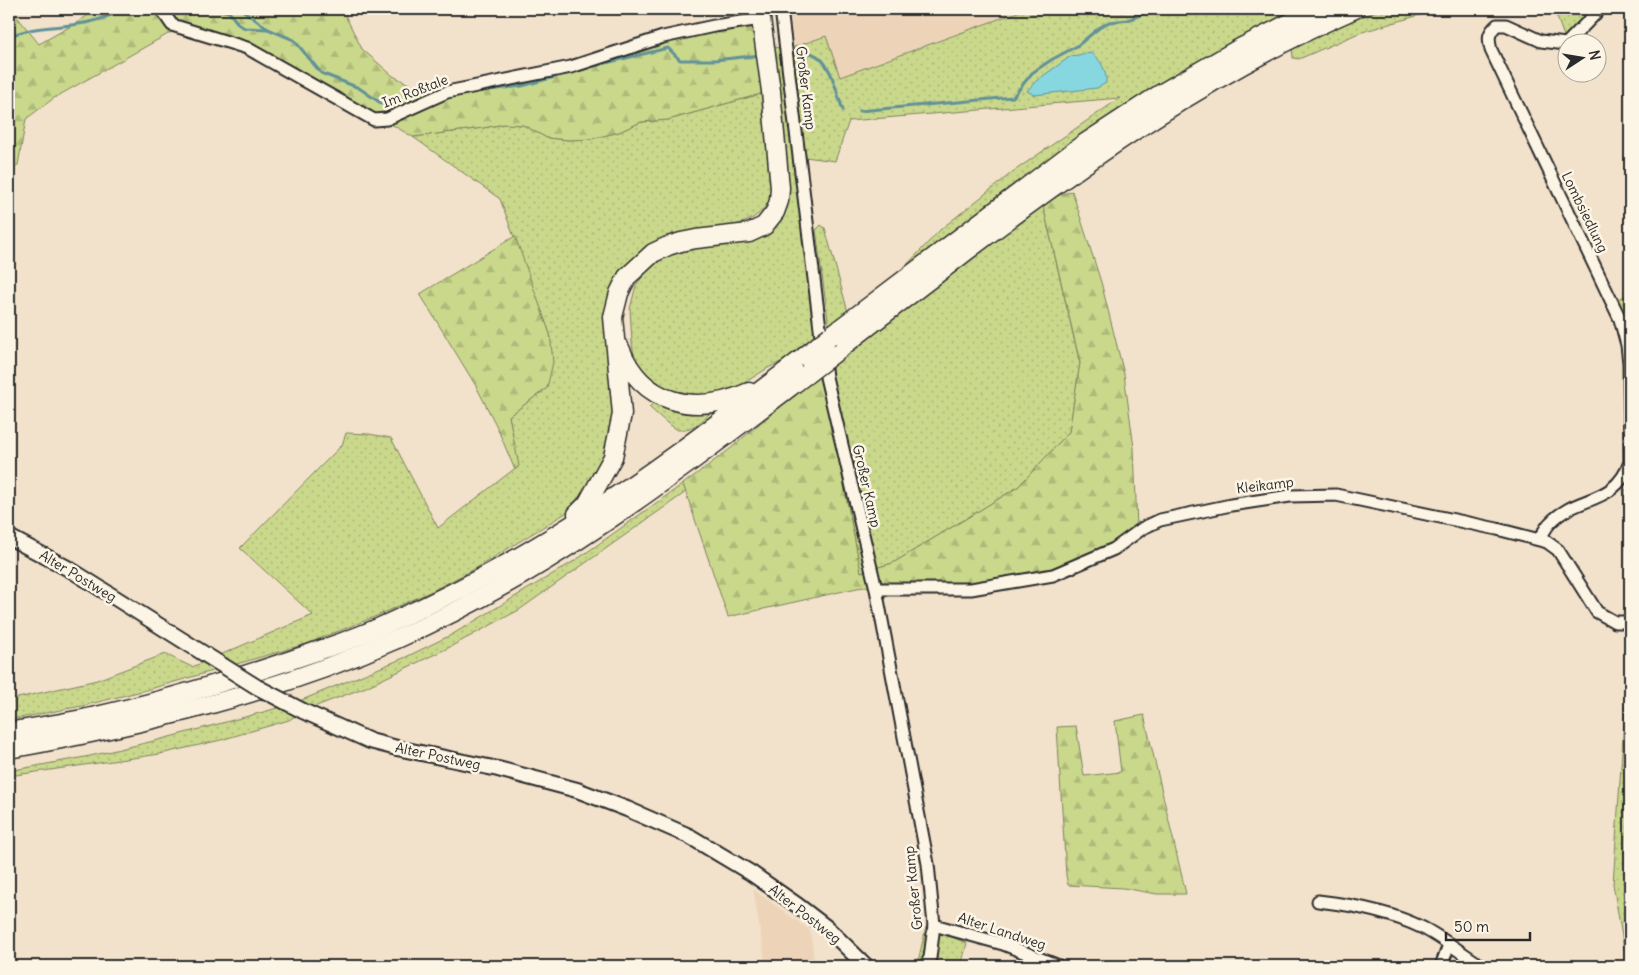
<svg xmlns="http://www.w3.org/2000/svg" width="1639" height="975" font-family="Delius,sans-serif">
	<defs>
		<pattern id="grass-dots" width="8" height="8" patternUnits="userSpaceOnUse" patternTransform="scale(1.25)"><rect width="8" height="8" fill="#cad88c"/><path d="M2 2h.1M6 6h.1" fill="none" stroke="#aeba79" stroke-width="1.8" stroke-linecap="round"/></pattern>
		<pattern id="forest-firs" width="22" height="20" patternUnits="userSpaceOnUse" patternTransform="scale(1.25)"><rect width="22" height="20" fill="#cad88c"/><path d="M5 1l3.5 6h-7zM16 11l3.5 6h-7z" fill="#aeba79"/></pattern>
	</defs>
	<rect width="100%" height="100%" fill="#f3e2cb"/>
	<filter id="ink" filterUnits="userSpaceOnUse"><feTurbulence type="fractalNoise" baseFrequency=".02" numOctaves="2"/><feDisplacementMap in="SourceGraphic" scale="10" xChannelSelector="R" yChannelSelector="G"/><feConvolveMatrix kernelMatrix="1 2 1 2 8 2 1 2 1" color-interpolation-filters="sRGB"/></filter>
	<g filter="url(#ink)">
		<g fill="#edd4b9">
			<path d="M789,9H1026L840,77L825,36L794,47Z"/>
			<path d="M753,889L810,930L815,966H766Z"/>
		</g>
		<g fill="url(#grass-dots)" stroke="#7a825c">
			<path d="M1026,9H1301L899,273L941,229L1014,171L1120,98L849,121L835,161L805,157L794,69V47L826,36L840,77Z"/>
			<path d="M1381,9H1440L1359,33L1299,59L1293,58L1292,49L1333,29Z"/>
			<path d="M1554,9H1595L1565,39Z"/>
			<path d="M779,47L816,335L789,358L768,368L728,393L682,398L653,384L636,367L632,343L630,309L636,285L652,265L675,253L699,247L756,240L768,235L779,223L787,202L774,48Z"/>
			<path d="M764,93L772,194C755,239 703,222 667,237C650,244 636,255 625,269C589,312 614,365 614,415C614,447 593,486 569,507V511L478,567L432,591L379,615L306,644L150,689L82,706L9,720V700L97,680L165,654L192,667L313,615L240,548L342,445L346,433L369,434L391,438L438,528L518,466L509,416L547,388L550,334L500,199L413,137L483,128L504,124L523,125L547,138L569,140L591,139L619,132L641,122L668,120Z"/>
			<path d="M1042,201L1080,364L1069,432L1018,487L893,563L861,572L822,374L932,283Z"/>
			<path d="M821,225L825,228L848,312L829,327L816,230Z"/>
			<path d="M1630,294V342L1615,300Z"/>
			<path d="M658,400L712,409C708,419 690,431 678,430L667,423L649,407Z"/>
			<path d="M683,484L686,492L519,610L448,648L366,687L303,711L289,720L221,740L160,754L9,776V771L90,756L158,740L267,711L297,702L406,657L453,634L576,560Z"/>
			<path d="M1630,487V966H1627L1613,884L1630,633L1625,490Z"/>
			<path d="M926,927L967,943L961,966H917Z"/>
		</g>
		<g fill="url(#forest-firs)" stroke="#7a825c">
			<path d="M9,9H11L39,44L78,22L97,9H342L362,49L393,76L427,93L449,97L571,74L665,43L714,31L756,23L764,93L668,120L641,122L619,132L591,139L569,140L547,138L523,125L504,124L483,128L413,137L372,113L245,50L177,29L54,98L26,119L18,165L9,170Z"/>
			<path d="M1072,191L1101,282L1124,374L1134,448L1137,527L1112,548L1053,572L971,586H873L857,588L728,617L683,484L730,449L794,394L822,374L861,572L893,563L1018,487L1069,432L1080,363L1042,201Z"/>
			<path d="M515,236L550,334L553,362L547,388L509,416L519,466L515,470L496,425L476,386L420,294Z"/>
			<path d="M1144,715L1186,894H1157L1123,888L1068,885L1066,875L1057,727L1076,726L1084,776L1121,772L1115,721Z"/>
		</g>
		<path fill="#87d7e1" stroke="#629298" d="M1091,53C1101,59 1107,72 1106,83L1097,88L1034,95L1027,91L1036,81L1071,56Z"/>
		<g fill="none" stroke-linecap="round" stroke-linejoin="round">
			<g stroke="#629298" stroke-width="3">
				<path d="M216,9L229,12L239,25L245,28L268,29"/>
				<path d="M241,9L268,29L294,40L321,73L359,88L388,108"/>
				<path d="M9,37C33,24 67,29 93,21C106,18 118,11 130,9"/>
				<path d="M797,51C802,52 808,52 813,54C832,61 836,93 843,110"/>
				<path d="M585,68L668,48L680,60H715L761,55"/>
				<path d="M480,91L522,86L565,74"/>
				<path d="M859,111L1013,97L1032,73L1051,60L1077,46L1099,28L1109,22L1128,20L1154,9"/>
			</g>
			<defs>
				<g id="minor">
					<path d="M161,9L172,25L247,48L374,120L387,119L447,92L571,67L663,37L714,26L761,19L760,9"/>
					<path d="M781,9L826,377L876,589L928,864L934,925L930,958L925,966"/>
					<path d="M1568,42L1600,9"/>
					<path d="M1539,539C1543,534 1546,527 1550,523C1577,494 1615,506 1630,462L1629,363L1627,345L1620,319L1491,50C1488,38 1488,33 1497,25H1506L1541,41L1566,44"/>
					<path d="M876,589H971L1053,575L1114,549L1143,528L1160,520L1231,505L1290,496L1336,495L1497,529L1547,542L1558,550L1597,612L1615,622H1630"/>
					<path d="M1318,901C1355,905 1390,912 1423,928C1441,937 1464,955 1482,966"/>
					<path d="M934,925L1003,944L1059,966"/>
					<path d="M1441,966L1449,945"/>
				</g>
				<g id="tertiary">
					<path d="M9,537L71,570L206,655"/>
					<path d="M303,711L370,741L397,748L498,769L577,790L627,809L689,836L751,873L797,905L827,928L866,966"/>
				</g>
				<g id="trunk">
					<path d="M830,336L1082,145L1160,94L1238,49L1317,9"/>
					<path d="M620,348C642,405 696,416 749,392"/>
					<path d="M833,354C877,319 923,285 968,250C1090,157 1213,71 1355,9"/>
					<path d="M577,514L587,504L613,457L622,414L613,317L619,293L627,277L653,253L668,246L681,242L696,239L749,233L764,226L775,212L779,201L780,188L771,91L761,19"/>
					<path d="M9,732C37,727 65,723 92,717C157,703 219,684 282,663C317,651 353,640 387,624C442,599 497,571 549,539C638,485 722,421 804,357"/>
					<path d="M9,749C141,725 273,694 397,639C547,574 678,472 807,374"/>
				</g>
			</defs>
			<use href="#minor" stroke="#2b2b2b" stroke-width="15"/>
			<use href="#tertiary" stroke="#2b2b2b" stroke-width="18"/>
			<use href="#trunk" stroke="#2b2b2b" stroke-width="21"/>
			<use href="#minor" stroke="#fcf5e5" stroke-width="11"/>
			<use href="#tertiary" stroke="#fcf5e5" stroke-width="14"/>
			<use href="#trunk" stroke="#fcf5e5" stroke-width="18"/>
			<defs>
				<path id="tertiary-bridge" d="M206,655L257,687L303,711"/>
				<g id="trunk-bridge">
					<path d="M804,357L830,336"/>
					<path d="M807,374L833,354"/>
				</g>
			</defs>
			<use href="#tertiary-bridge" stroke="#2b2b2b" stroke-width="18" stroke-linecap="butt"/>
			<use href="#trunk-bridge" stroke="#2b2b2b" stroke-width="21" stroke-linecap="butt"/>
			<use href="#tertiary-bridge" stroke="#fcf5e5" stroke-width="14"/>
			<use href="#trunk-bridge" stroke="#fcf5e5" stroke-width="18"/>
		</g>
	</g>
	<g text-anchor="middle" stroke-width="5" stroke-linejoin="round" paint-order="stroke">
		<g font-size="14" fill="#2b2b2b" stroke="#fcf5e5">
			<text transform="translate(806 88) rotate(83)" y="5">Großer Kamp</text>
			<text transform="translate(415 91) rotate(-21)" y="5">Im Roßtale</text>
			<text transform="translate(1585 212) rotate(64)" y="5">Lombsiedlung</text>
			<text transform="translate(1265 485) rotate(-7)" y="5">Kleikamp</text>
			<text transform="translate(867 486) rotate(77)" y="5">Großer Kamp</text>
			<text transform="translate(78 576) rotate(31)" y="5">Alter Postweg</text>
			<text transform="translate(438 756) rotate(12)" y="5">Alter Postweg</text>
			<text transform="translate(913 888) rotate(-96)" y="5">Großer Kamp</text>
			<text transform="translate(805 914) rotate(38)" y="5">Alter Postweg</text>
			<text transform="translate(1002 931) rotate(18)" y="5">Alter Landweg</text>
		</g>
	</g>
	<rect width="1639" height="975" fill="none" stroke="#fcf5e5" stroke-width="30"/>
	<rect x="15" y="15" width="1609" height="945" fill="none" stroke="#2b2b2b" stroke-width="2" filter="url(#ink)"/>
	<g transform="translate(1582 58) rotate(78)"><circle r="24" fill="#fcf5e5" stroke="#a8a49b"/>
	<path d="M0-4L9 19L0 12L-9 19Z" fill="#2b2b2b"/>
	<text y="-8" font-size="14" font-weight="bold" text-anchor="middle" fill="#2b2b2b">N</text>
	</g>
	<path d="M1446 932v8h84v-8" fill="none" stroke="#2b2b2b" stroke-width="2.5"/>
	<text x="1454" y="932" font-size="15" fill="#2b2b2b" stroke="#fcf5e5" stroke-width="4" paint-order="stroke">50 m</text>
</svg>
